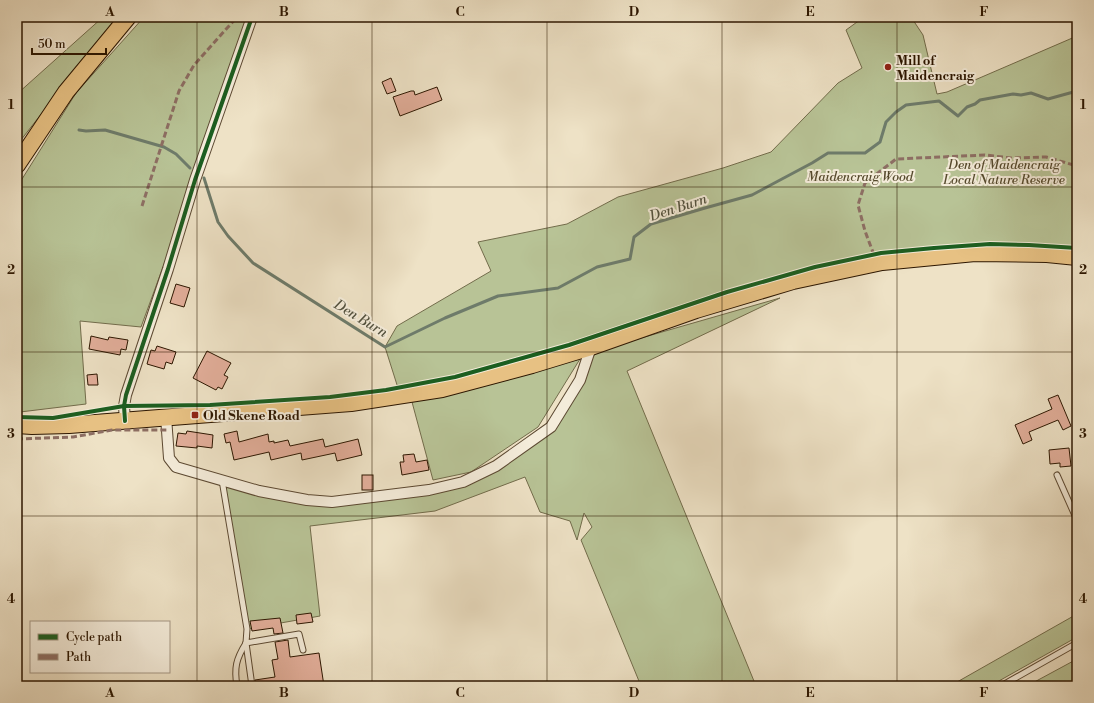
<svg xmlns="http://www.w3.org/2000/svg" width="1094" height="703" font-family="'Libre Bodoni',serif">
	<rect width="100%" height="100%" fill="#eee2c6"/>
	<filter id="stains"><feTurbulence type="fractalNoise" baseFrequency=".005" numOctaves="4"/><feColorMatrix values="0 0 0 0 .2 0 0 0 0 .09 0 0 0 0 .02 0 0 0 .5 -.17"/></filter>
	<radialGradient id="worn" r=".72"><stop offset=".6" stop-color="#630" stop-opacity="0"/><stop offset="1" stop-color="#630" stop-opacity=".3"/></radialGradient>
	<g fill="#b8c396" stroke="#726c4b">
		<path d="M103,17H113L114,21L17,145V94Z"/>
		<path d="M144,17H252L195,180L141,327L80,321L86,404L20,412L17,411V187L76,93Z"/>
		<path d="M864,17H911L923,35L937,94L947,92L1077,36V248L1029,245L990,244L934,248L881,253L815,267L727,292L569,345L455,377L398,388L385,347L397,326L491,271L478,242L567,224L618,197L723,168L771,152L838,83L862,68L846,30Z"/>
		<path d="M780,298L627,371L756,686H641L581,540L592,527L584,513L577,540L570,521L540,512L525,477L435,511L310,526L320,616L247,629L222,480L307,500L463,482L549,429L589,353Z"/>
		<path d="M580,359L538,427L471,472L433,480L412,402Z"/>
		<path d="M1077,614V637L990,686H950Z"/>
		<path d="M1077,659V686H1027Z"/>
	</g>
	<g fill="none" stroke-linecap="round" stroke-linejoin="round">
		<g stroke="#6e7b6a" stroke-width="3">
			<path d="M79,130L86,131L105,130L164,147L176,154L190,168"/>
			<path d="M204,178L218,222L228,236L253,263L385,347L445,318L498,296L558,288L597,267L630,259L634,237L651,224L705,208L752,195L812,163L828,153H865L880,142L886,122L896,112L906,105L939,101L958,116L967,107L975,104L980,100L1013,94L1021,95L1031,93L1048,99L1077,91"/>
		</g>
	</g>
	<g fill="#e2ae9a" stroke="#2c1600">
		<path d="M391,78L396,91L387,94L382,82Z"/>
		<path d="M437,87L442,100L400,116L393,97L411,91H414L415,95Z"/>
		<path d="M176,284L190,288L184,307L170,303Z"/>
		<path d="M91,336L108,340L109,337L128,340L126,350L121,349L120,355L89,349Z"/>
		<path d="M157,346L176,352L172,364L166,362L164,369L147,364L151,350L155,351Z"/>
		<path d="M207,351L231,363L224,375L228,377L222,389L218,387L216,390L193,378Z"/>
		<path d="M97,374L98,385H88L87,375Z"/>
		<path d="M1058,395L1071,426L1063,430L1058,420L1029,432L1032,440L1023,444L1015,425L1052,409L1048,399Z"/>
		<path d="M187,431L213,435L212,448L197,446V448L176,446L178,433L186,434Z"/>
		<path d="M237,431L239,442L268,434L269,442L274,441V443L288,440L290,446L323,439L325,447L358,439L362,455L337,461L335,453L302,460L301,453L271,460L269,452L234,460L230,442L226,443L224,434Z"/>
		<path d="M1069,448L1071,466L1060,467V463L1050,464L1049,450Z"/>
		<path d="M414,454L416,462L427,460L429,470L402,475L400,462H404L403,455Z"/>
		<rect x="362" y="475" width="11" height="15"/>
		<path d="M311,613L313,622L297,624L296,615Z"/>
		<path d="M280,618L283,633L274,634L273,628L252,631L250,621Z"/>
		<path d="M288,640L290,657L319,653L324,686H256L255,680L275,677L272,660L278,659L275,642Z"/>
	</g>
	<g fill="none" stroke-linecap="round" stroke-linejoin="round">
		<defs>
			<g id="service">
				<path d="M1057,475L1077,520"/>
				<path d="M222,480L247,629L246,643L299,634L303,650"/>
				<path d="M246,643L252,686"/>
				<path d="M237,686C234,668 236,659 246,643"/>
				<path d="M1001,686L1077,643"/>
			</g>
			<g id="minor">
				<path d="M166,417L169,458L176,467L259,491L307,500L332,502L429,490L463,482L496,466L551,427L580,380L591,347"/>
				<path d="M125,421L124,406L126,395L168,269L195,180L252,17"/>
			</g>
			<g id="primary">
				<path d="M17,165L66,92L128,17"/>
				<path d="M17,425L32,426L69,425L351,403L442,389L532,365L591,347L696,310L793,281L882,262L975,253L1047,254L1077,257"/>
			</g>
		</defs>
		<use href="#service" stroke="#5c4932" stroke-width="7"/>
		<use href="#minor" stroke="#5c4932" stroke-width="12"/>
		<use href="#primary" stroke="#2c1600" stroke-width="18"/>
		<use href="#service" stroke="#f4ecda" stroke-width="5"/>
		<use href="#minor" stroke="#f4ecda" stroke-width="10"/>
		<use href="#primary" stroke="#e7c183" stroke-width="16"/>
		<g stroke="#8d6e63" stroke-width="3" stroke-dasharray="6 3" stroke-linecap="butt">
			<path d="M142,206L179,91L194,65L237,17"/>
			<path d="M874,255L865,231L858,205L865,183L896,159L985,155L1011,158L1046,157L1077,166"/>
			<path d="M17,439L73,437L112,430H167"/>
		</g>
		<defs>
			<g id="cycleway">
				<path d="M17,417L53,418L124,406L210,405L330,397L386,390L455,377L569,345L727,292L815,267L881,253L934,248L990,244L1029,245L1077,248"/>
				<path d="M125,421L124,406L126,395L168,269L195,180L252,17"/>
			</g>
		</defs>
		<use href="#cycleway" stroke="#f4ecda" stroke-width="6"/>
		<use href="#cycleway" stroke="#1b5e20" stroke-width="4"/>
	</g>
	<path fill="none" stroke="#2c1600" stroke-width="1" stroke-opacity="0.55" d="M197,17V686M372,17V686M547,17V686M722,17V686M897,17V686M17,187H1077M17,352H1077M17,516H1077"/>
	<g fill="#8f2418" stroke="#f4ecda" stroke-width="1.5">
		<circle cx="888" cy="67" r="4"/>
		<rect x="191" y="411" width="8" height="8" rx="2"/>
	</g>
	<g text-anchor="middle" stroke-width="4" stroke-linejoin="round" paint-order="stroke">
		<g font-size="13" font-weight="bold" fill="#2c1600" stroke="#f4ecda" text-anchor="start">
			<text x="896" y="65">Mill of<tspan x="896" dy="15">Maidencraig</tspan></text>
			<text x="203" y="420">Old Skene Road</text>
		</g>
		<g font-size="13" font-style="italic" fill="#564a2d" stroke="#f4ecda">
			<text x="1004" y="169">Den of Maidencraig<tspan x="1004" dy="15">Local Nature Reserve</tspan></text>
			<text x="860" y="181">Maidencraig Wood</text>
		</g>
		<g font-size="14" font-style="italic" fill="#52513e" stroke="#f4ecda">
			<text transform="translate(678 207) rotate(-18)" y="5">Den Burn</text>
			<text transform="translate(361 318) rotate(31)" y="5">Den Burn</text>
		</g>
	</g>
	<rect width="1094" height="703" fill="none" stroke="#eee2c6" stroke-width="44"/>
	<rect x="30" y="621" width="140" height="52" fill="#f4ecda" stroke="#a49683"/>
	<rect x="38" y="634" width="20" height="6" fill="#1b5e20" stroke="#a49683"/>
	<text x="66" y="641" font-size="12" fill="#2c1600">Cycle path</text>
	<rect x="38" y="654" width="20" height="6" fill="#8d6e63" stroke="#a49683"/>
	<text x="66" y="661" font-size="12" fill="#2c1600">Path</text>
	<path d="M32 48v6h74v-6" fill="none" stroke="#2c1600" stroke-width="2"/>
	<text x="38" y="48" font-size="12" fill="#2c1600" stroke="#f4ecda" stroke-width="3" paint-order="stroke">50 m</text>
	<rect x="22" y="22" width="1050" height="659" fill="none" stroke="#2c1600" stroke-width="1.5"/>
	<g font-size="13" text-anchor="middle" font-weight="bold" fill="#2c1600">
		<text x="110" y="16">A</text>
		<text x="284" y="16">B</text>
		<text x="460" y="16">C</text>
		<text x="634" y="16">D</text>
		<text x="810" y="16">E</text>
		<text x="984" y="16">F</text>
		<text x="11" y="109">1</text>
		<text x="1083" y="109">1</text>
		<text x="11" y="274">2</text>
		<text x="1083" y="274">2</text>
		<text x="11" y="438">3</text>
		<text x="1083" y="438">3</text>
		<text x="11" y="603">4</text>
		<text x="1083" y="603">4</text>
		<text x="110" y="697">A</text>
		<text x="284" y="697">B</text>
		<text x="460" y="697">C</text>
		<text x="634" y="697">D</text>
		<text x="810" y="697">E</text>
		<text x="984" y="697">F</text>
	</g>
	<rect width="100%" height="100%" filter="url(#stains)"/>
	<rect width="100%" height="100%" fill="url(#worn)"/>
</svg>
